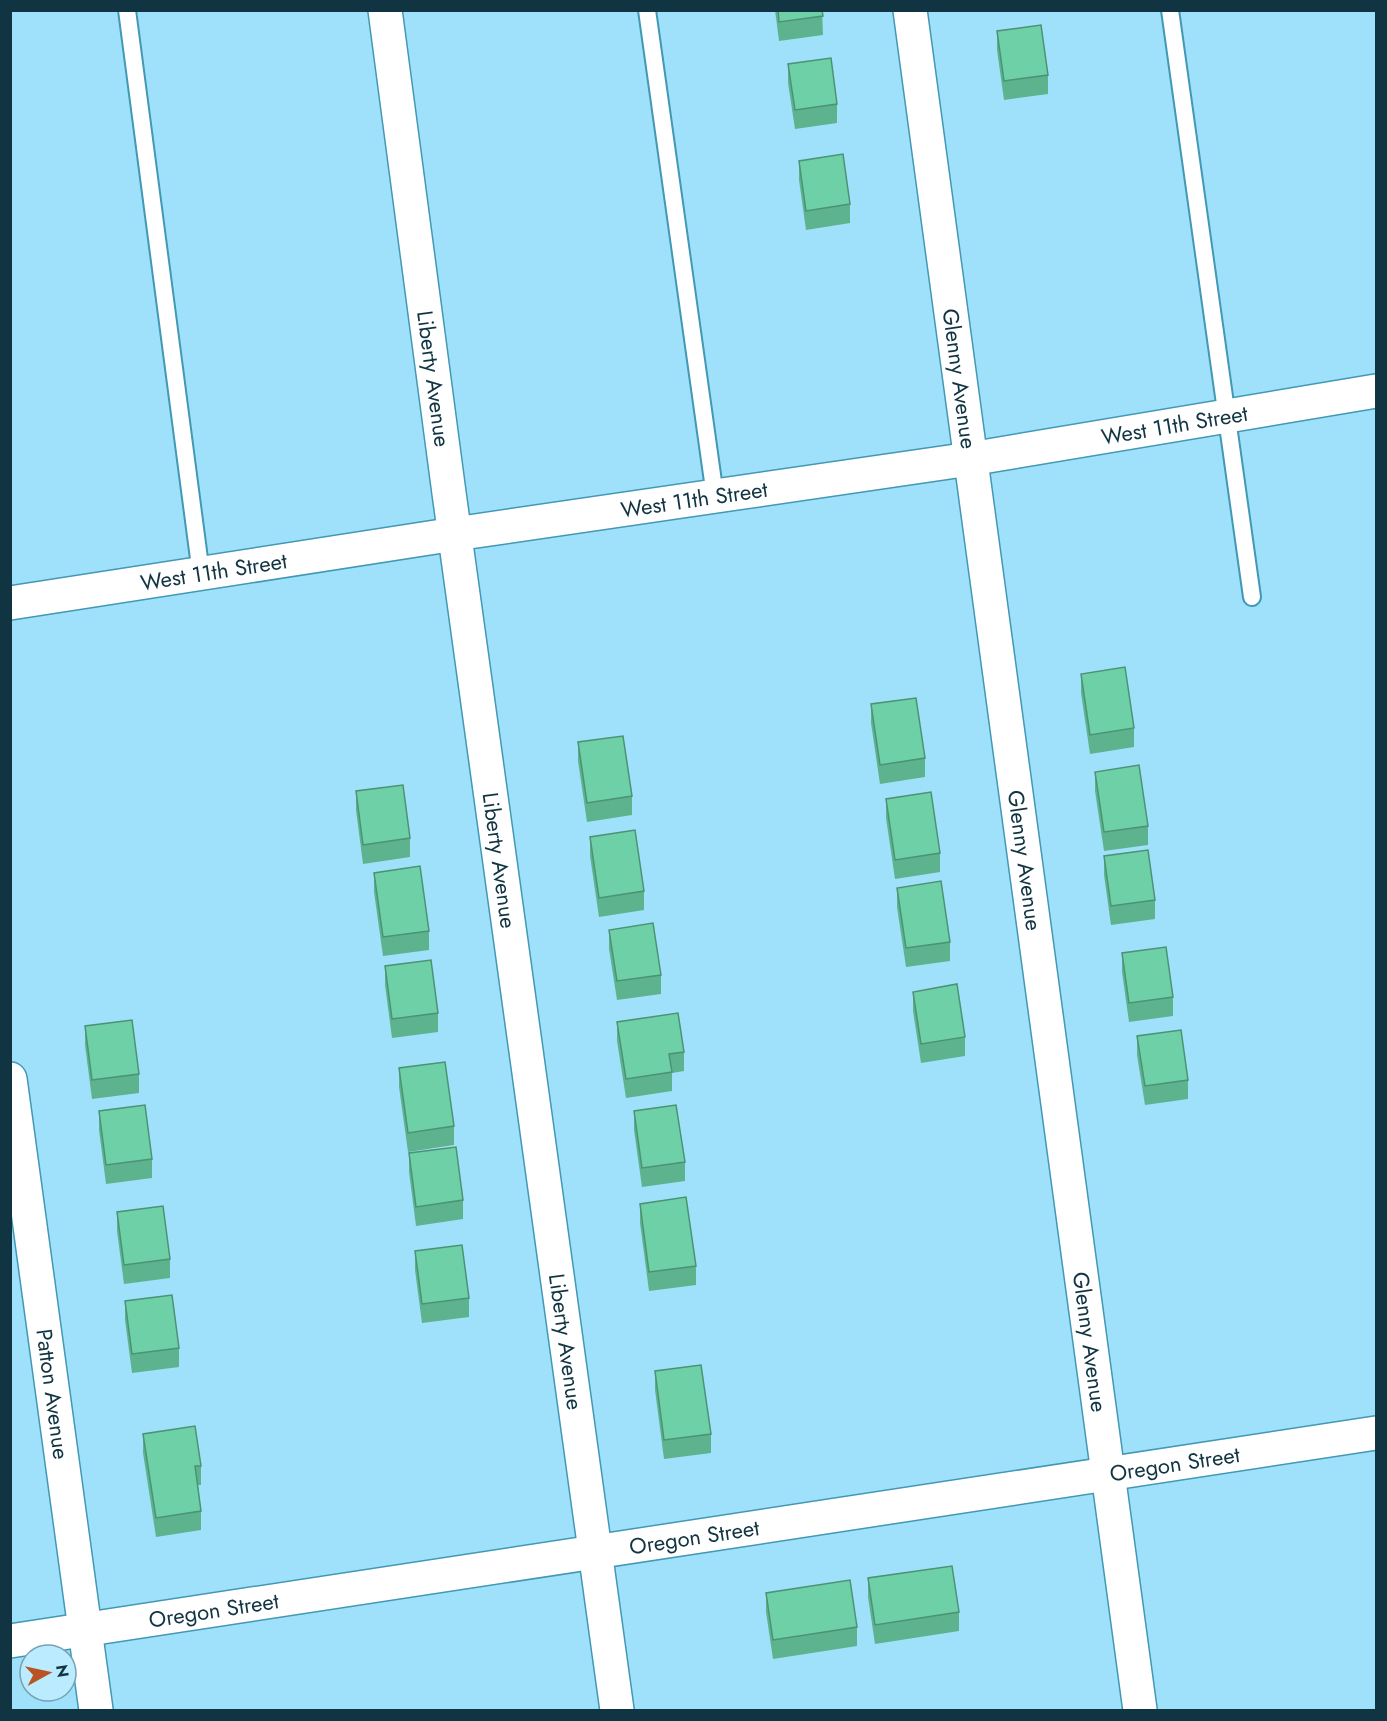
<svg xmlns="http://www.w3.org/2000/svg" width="1387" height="1721" font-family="Jost,sans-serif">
	<rect width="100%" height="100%" fill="#9fe1fa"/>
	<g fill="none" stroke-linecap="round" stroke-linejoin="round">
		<defs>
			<g id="lane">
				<path d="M127,10L201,574"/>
				<path d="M647,10L715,496"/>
				<path d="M1170,10L1252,597"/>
			</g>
			<g id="street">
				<path id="s1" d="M385,10L449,493L617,1710"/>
				<path id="s2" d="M910,10L1140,1710"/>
				<path id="s3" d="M10,1079L96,1710"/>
				<path id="s4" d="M10,1641L1376,1433"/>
			</g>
			<g id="secondary">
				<path id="s5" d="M10,603L455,534L970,459L1376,391"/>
			</g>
		</defs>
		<use href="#lane" stroke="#4298b5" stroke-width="20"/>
		<use href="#street" stroke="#4298b5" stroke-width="36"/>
		<use href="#secondary" stroke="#4298b5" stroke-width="36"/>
		<use href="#lane" stroke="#fff" stroke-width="16"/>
		<use href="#street" stroke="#fff" stroke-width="33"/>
		<use href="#secondary" stroke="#fff" stroke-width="33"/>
	</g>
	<g fill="#5eb38f">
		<path d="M775,10H822L823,35L779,41Z"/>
		<path d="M997,31L1048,75V94L1004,100L997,50Z"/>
		<path d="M788,64L837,104V123L795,129L788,83Z"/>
		<path d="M799,161L850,204V223L806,230L799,180Z"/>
		<path d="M1081,674L1134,728V747L1090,754L1081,693Z"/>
		<path d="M871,704L925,758V777L880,784L871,723Z"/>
		<path d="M578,742L632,796V815L587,822L578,761Z"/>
		<path d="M1095,772L1148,826V845L1104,851L1095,791Z"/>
		<path d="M356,791L410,838V857L363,864L356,810Z"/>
		<path d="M886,799L940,853V872L895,879L886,818Z"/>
		<path d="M590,837L644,891V910L599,917L590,856Z"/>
		<path d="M1104,856L1155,900V919L1111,925L1104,875Z"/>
		<path d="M374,873L429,931V950L383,956L374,892Z"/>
		<path d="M897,888L950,942V961L906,967L897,907Z"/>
		<path d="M609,930L661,975V994L617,1000L609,949Z"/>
		<path d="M1122,953L1173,997V1016L1129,1022L1122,972Z"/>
		<path d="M385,966L438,1013V1032L392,1038L385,985Z"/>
		<path d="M913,992L965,1037V1056L921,1063L913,1011Z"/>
		<path d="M617,1022L684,1052V1071L672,1073V1091L626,1098L617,1041Z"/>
		<path d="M85,1026L139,1074V1093L92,1099L85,1045Z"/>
		<path d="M1137,1036L1188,1080V1099L1145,1105L1137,1055Z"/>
		<path d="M399,1068L454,1126V1145L408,1152L399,1087Z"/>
		<path d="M99,1111L152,1159V1178L106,1184L99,1130Z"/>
		<path d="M634,1111L685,1162V1181L642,1187L634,1130Z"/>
		<path d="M409,1153L463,1200V1219L416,1226L409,1172Z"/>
		<path d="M640,1204L696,1266V1285L649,1291L640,1223Z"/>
		<path d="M117,1212L170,1259V1278L124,1284L117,1231Z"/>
		<path d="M415,1251L469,1298V1317L422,1323L415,1270Z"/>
		<path d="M125,1301L179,1348V1367L132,1373L125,1320Z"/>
		<path d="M655,1371L711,1434V1453L664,1459L655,1390Z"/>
		<path d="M143,1434L201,1466V1485H198L201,1511V1530L156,1537L143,1453Z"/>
		<path d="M868,1578L959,1612V1631L875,1644L868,1597Z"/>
		<path d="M766,1593L857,1627V1646L773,1659L766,1612Z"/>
	</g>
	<g fill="#6dd0a6" stroke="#4c9274" stroke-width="1.5">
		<path d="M778,10H822L823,16L779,22Z"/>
		<path d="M1041,25L1048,75L1004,81L997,31Z"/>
		<path d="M831,58L837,104L795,110L788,64Z"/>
		<path d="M843,154L850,204L806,211L799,161Z"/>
		<path d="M1125,667L1134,728L1090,735L1081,674Z"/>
		<path d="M916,698L925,758L880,765L871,704Z"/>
		<path d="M623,736L632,796L587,803L578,742Z"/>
		<path d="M1139,765L1148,826L1104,832L1095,772Z"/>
		<path d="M403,785L410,838L363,845L356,791Z"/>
		<path d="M931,792L940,853L895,860L886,799Z"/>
		<path d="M635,830L644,891L599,898L590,837Z"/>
		<path d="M1148,850L1155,900L1111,906L1104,856Z"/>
		<path d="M420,866L429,931L383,937L374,873Z"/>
		<path d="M941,881L950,942L906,948L897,888Z"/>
		<path d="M653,923L661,975L617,981L609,930Z"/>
		<path d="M1166,947L1173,997L1129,1003L1122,953Z"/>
		<path d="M431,960L438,1013L392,1019L385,966Z"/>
		<path d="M957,984L965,1037L921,1044L913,992Z"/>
		<path d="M678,1013L684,1052L669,1054L672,1072L626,1079L617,1022Z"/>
		<path d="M132,1020L139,1074L92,1080L85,1026Z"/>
		<path d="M1181,1030L1188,1080L1145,1086L1137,1036Z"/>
		<path d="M445,1062L454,1126L408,1133L399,1068Z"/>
		<path d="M145,1105L152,1159L106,1165L99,1111Z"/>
		<path d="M676,1105L685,1162L642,1168L634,1111Z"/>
		<path d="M456,1147L463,1200L416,1207L409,1153Z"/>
		<path d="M686,1197L696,1266L649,1272L640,1204Z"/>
		<path d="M163,1206L170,1259L124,1265L117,1212Z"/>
		<path d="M462,1245L469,1298L422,1304L415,1251Z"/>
		<path d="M172,1295L179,1348L132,1354L125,1301Z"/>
		<path d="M701,1365L711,1434L664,1440L655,1371Z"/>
		<path d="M195,1426L201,1466H195L201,1511L156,1518L143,1434Z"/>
		<path d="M952,1566L959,1612L875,1625L868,1578Z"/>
		<path d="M850,1580L857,1627L773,1640L766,1593Z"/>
	</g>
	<g text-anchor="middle" stroke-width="5" stroke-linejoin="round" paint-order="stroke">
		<g font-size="22" fill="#103441" stroke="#bbebfe">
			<text dy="8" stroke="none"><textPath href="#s1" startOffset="372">Liberty Avenue</textPath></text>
			<text dy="8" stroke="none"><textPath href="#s2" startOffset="372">Glenny Avenue</textPath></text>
			<text dy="8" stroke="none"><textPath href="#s5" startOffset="1178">West 11th Street</textPath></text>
			<text dy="8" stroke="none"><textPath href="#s5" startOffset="692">West 11th Street</textPath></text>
			<text dy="8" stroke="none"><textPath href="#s5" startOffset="206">West 11th Street</textPath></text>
			<text dy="8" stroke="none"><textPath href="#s1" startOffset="858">Liberty Avenue</textPath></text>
			<text dy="8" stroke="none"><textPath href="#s2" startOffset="858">Glenny Avenue</textPath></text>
			<text dy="8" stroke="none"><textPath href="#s1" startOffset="1344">Liberty Avenue</textPath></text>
			<text dy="8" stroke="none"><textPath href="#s2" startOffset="1344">Glenny Avenue</textPath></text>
			<text dy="8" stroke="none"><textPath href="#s3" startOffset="318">Patton Avenue</textPath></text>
			<text dy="8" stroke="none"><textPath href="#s4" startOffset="1178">Oregon Street</textPath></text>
			<text dy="8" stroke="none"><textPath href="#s4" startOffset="692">Oregon Street</textPath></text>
			<text dy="8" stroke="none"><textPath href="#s4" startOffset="206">Oregon Street</textPath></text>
		</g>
	</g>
	<rect width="1387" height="1721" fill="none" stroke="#103441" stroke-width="24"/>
	<g transform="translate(48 1673) rotate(82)"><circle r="28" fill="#bbebfe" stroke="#77a2b2" stroke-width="1.5"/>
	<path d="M0-4.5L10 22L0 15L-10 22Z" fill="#b95422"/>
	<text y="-9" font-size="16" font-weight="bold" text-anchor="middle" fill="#103441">N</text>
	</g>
</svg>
